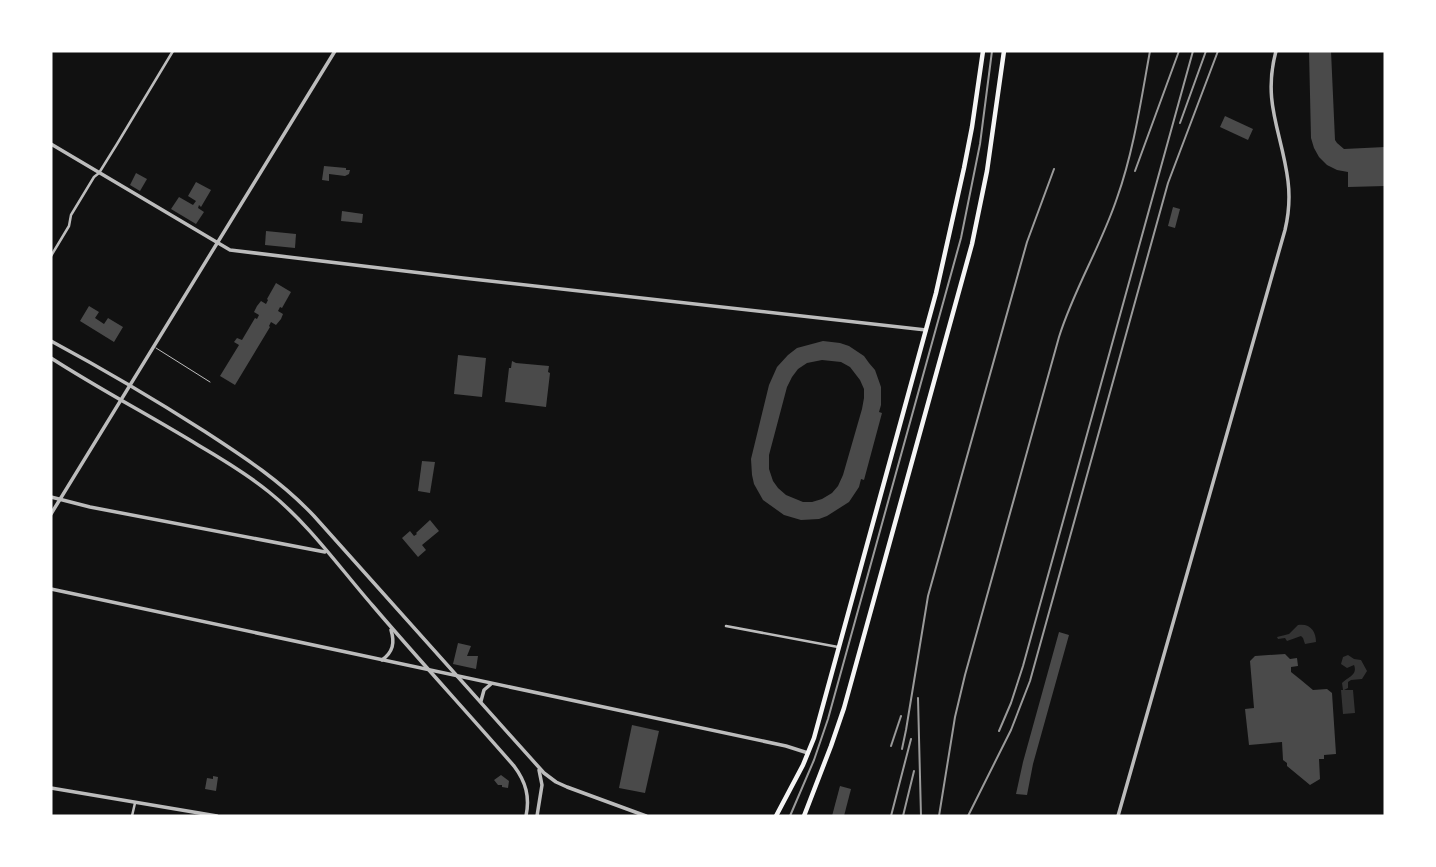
<svg xmlns="http://www.w3.org/2000/svg" width="1436" height="867" font-family="'Open Sans',sans-serif">
	<rect width="100%" height="100%" fill="#111"/>
	<g fill="#333">
		<path d="M1298,625C1310,623 1316,631 1316,642L1305,644L1303,638L1301,636L1287,641L1285,638L1278,639L1277,637L1289,634Z"/>
		<path d="M1348,655L1354,659L1361,660L1367,671L1362,679L1351,680L1348,682V688L1344,690H1353L1355,713L1343,714L1341,690H1343L1342,683C1348,677 1358,675 1354,665L1347,668L1341,664L1343,657Z"/>
	</g>
	<g fill="#4a4a4a" fill-rule="evenodd">
		<path d="M1309,51H1331L1335,140L1337,143L1344,149L1385,147V186L1348,187V172L1337,170L1327,165L1319,157L1314,148L1311,138Z"/>
		<path d="M1225,116L1253,129L1248,140L1220,127Z"/>
		<path d="M324,166L346,168V170H350L349,174L345,176L329,174V181L322,180Z"/>
		<path d="M136,173L147,179L140,191L130,185Z"/>
		<path d="M196,182L211,190L201,207L199,205L198,208L204,212L196,224L171,209L179,197L193,205L196,201L188,196Z"/>
		<path d="M1173,207L1180,209L1175,228L1168,226Z"/>
		<path d="M342,211L363,214L362,223L341,221Z"/>
		<path d="M266,231L296,234L295,248L265,245Z"/>
		<path d="M276,283L291,292L282,308L280,307L278,311L283,314L281,319L276,325L271,322L269,326L270,327L235,385L220,376L239,345L234,342L237,338L242,340L255,318L257,319L259,315L254,312L257,306L261,301L266,304L268,300L267,299Z"/>
		<path d="M89,306L99,312L95,318L104,324L108,318L123,327L114,342L80,321Z"/>
		<path d="M823,341L840,343L849,346L864,356L869,363L875,370L881,387V405L879,412L882,413L864,480L861,479L859,487L849,502L827,516L819,519L801,520L784,515L763,500L754,484L752,475L751,459L769,385L777,367L788,355L797,348ZM822,360L841,362L850,367L860,380L864,389V398L862,409L843,475L838,486L832,493L822,499L812,502H803L786,495L778,488L773,481L769,469V455L787,387L792,377L798,369L807,363Z"/>
		<path d="M458,355L486,358L482,397L454,394Z"/>
		<path d="M512,361L516,363L549,366L548,372L550,373L546,407L505,402L509,368H511Z"/>
		<path d="M422,461L435,462L430,493L418,491Z"/>
		<path d="M430,520L439,531L422,545L426,550L418,557L402,538L410,531L414,536L417,534L416,533Z"/>
		<path d="M1059,632L1069,635L1033,764L1027,795L1016,794L1023,762Z"/>
		<path d="M458,643L471,646L467,656H478L476,669L453,664Z"/>
		<path d="M1285,654L1290,659L1297,658L1298,666L1291,667V672L1301,680L1313,690L1327,689L1332,693L1336,754L1324,755V759H1319L1320,779L1310,785L1287,766V763L1283,760L1282,742L1249,745L1245,709L1254,708L1250,661L1255,656Z"/>
		<path d="M632,725L659,731L645,793L619,788Z"/>
		<path d="M501,775L509,781L508,788L502,787V785H498L494,780Z"/>
		<path d="M213,776L218,777L216,791L205,789L207,778L213,779Z"/>
		<path d="M840,786L851,789L844,816H832Z"/>
	</g>
	<g fill="none" stroke-linecap="round" stroke-linejoin="round">
		<path stroke="#bcbcbc" stroke-width="1" d="M156,348L210,382"/>
		<g stroke="#bcbcbc" stroke-width="2.5">
			<path d="M51,256L69,226L71,215L94,177L99,173L117,144L173,51"/>
			<path d="M726,626L838,647"/>
			<path d="M132,816L135,803"/>
		</g>
		<g stroke="#bcbcbc" stroke-width="3.5">
			<path d="M51,144L230,250L463,278L926,330"/>
			<path d="M51,341C103,369 154,399 204,431C244,457 281,481 314,516L544,773L556,782L567,787L646,816"/>
			<path d="M51,358C99,389 149,415 198,445C222,459 247,474 269,492C309,524 339,567 373,606C419,660 467,712 514,766C526,782 530,797 526,816"/>
			<path d="M51,497L90,507L325,552"/>
			<path d="M51,514L335,51"/>
			<path d="M51,589L786,746L808,753"/>
			<path d="M382,660C393,652 395,643 391,630"/>
			<path d="M481,701L484,690L491,684"/>
			<path d="M51,788L217,816"/>
			<path d="M537,816L542,785L539,770"/>
			<path d="M1118,816L1285,230C1289,213 1290,197 1288,181C1282,132 1262,103 1276,51"/>
		</g>
		<g stroke="#f5f5f5" stroke-width="4.5">
			<path d="M776,816L803,765L814,738L936,293L964,168L972,127L983,51"/>
			<path d="M804,816L831,746L844,708L972,244L987,171L1004,51"/>
		</g>
		<path stroke="#9a9a9a" stroke-width="2" d="M790,816L814,760L828,719L961,238L980,144L992,51"/>
		<g stroke="#9a9a9a" stroke-width="2">
			<path d="M1180,123L1206,51"/>
			<path d="M1135,171L1179,51"/>
			<path d="M918,698L921,816"/>
			<path d="M999,731L1011,703L1023,666L1193,51"/>
			<path d="M891,746L901,716"/>
			<path d="M902,749L906,730L928,596L1027,242L1054,169"/>
			<path d="M891,816L911,739"/>
			<path d="M903,816L914,771"/>
			<path d="M939,816L955,717L965,675L1059,337C1074,289 1101,246 1117,198C1134,150 1141,100 1150,51"/>
			<path d="M968,816L1011,730L1030,681L1168,183L1218,51"/>
		</g>
	</g>
	<rect width="1436" height="867" fill="none" stroke="#ffffff" stroke-width="105"/>
</svg>
